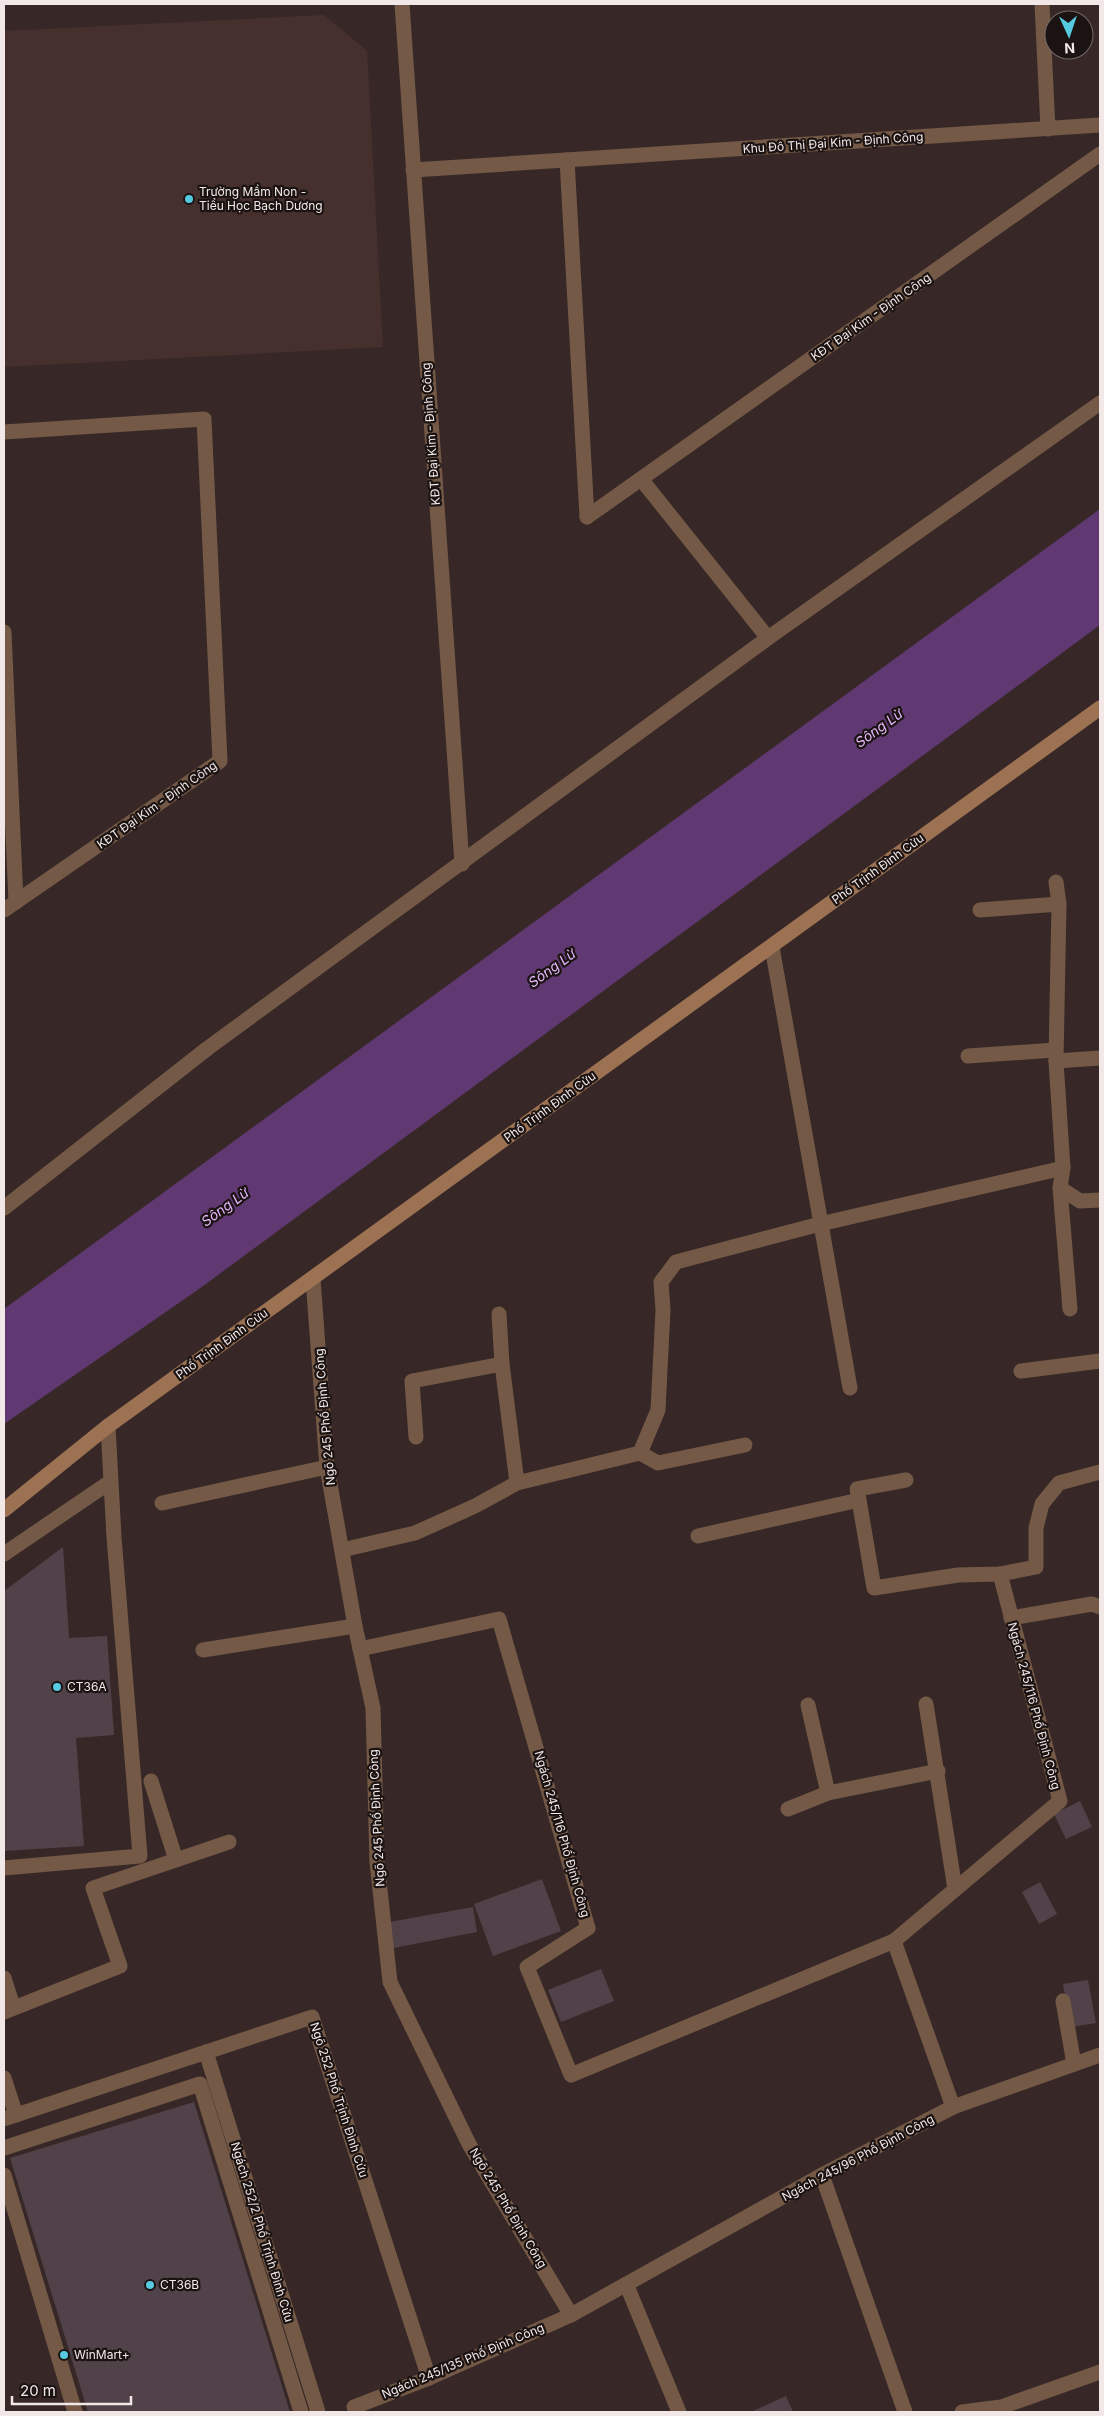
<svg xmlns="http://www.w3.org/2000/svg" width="1104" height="2416" font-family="Inter,sans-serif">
	<rect width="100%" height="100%" fill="#372827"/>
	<path fill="#46302e" d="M324,15L367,51L383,347L4,367V31Z"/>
	<path fill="#603972" d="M1100,509V625L199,1289L4,1424V1309Z"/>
	<g fill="#514249">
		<path d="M63,1547L69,1638L107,1636L114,1735L76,1738L84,1846L4,1851V1591Z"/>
		<path d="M1080,1801L1092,1827L1066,1839L1054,1814Z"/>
		<path d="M542,1879L561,1931L493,1956L474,1904Z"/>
		<path d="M1040,1882L1057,1914L1039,1924L1022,1892Z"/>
		<path d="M473,1907L477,1932L388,1949L384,1923Z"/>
		<path d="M601,1969L614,2001L561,2022L548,1990Z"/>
		<path d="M1088,1980L1096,2023L1071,2027L1063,1984Z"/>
		<path d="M194,2102L290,2412H88L10,2158Z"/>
		<path d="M786,2396L793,2412H751Z"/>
	</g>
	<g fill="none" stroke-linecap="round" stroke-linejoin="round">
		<g stroke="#745946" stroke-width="15">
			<path d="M980,910L1059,904"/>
			<path d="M772,947L850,1388"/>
			<path d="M968,1056L1055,1050"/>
			<path d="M1056,1061L1059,904L1056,882"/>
			<path d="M1063,1168L1060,1188L1070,1309"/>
			<path d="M1060,1188L1080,1201L1100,1200"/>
			<path d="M313,1279L327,1467L355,1626L373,1708L377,1862L390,1982L469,2144L571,2315"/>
			<path d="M499,1314L502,1364L517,1483"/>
			<path d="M1021,1371L1100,1361"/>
			<path d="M416,1437L412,1381L502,1364"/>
			<path d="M640,1453L658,1463L745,1445"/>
			<path d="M859,1500L857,1489L906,1480"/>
			<path d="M162,1503L327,1467"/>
			<path d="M698,1536L859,1500L874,1588L958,1575L1000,1574L1036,1567V1528L1042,1504L1059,1483L1100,1472"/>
			<path d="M342,1550L415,1533L475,1506L517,1483L640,1453L658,1410L663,1310L661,1282L676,1262L820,1224L1063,1168L1056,1061L1100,1058"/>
			<path d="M4,1554L110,1482"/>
			<path d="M1011,1618L1092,1604L1100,1607"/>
			<path d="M360,1649L499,1619L588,1928L527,1967L571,2075L894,1941L1060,1801L1000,1574"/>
			<path d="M203,1650L355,1626"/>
			<path d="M926,1704L955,1889"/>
			<path d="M808,1705L828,1793"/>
			<path d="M788,1809L828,1793L938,1771"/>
			<path d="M176,1860L229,1842"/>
			<path d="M4,1868L140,1856L114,1537L108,1426"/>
			<path d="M894,1941L953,2107"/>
			<path d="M4,1978L13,2006"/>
			<path d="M1063,2001L1074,2064"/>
			<path d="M4,2012L120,1966L93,1888L176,1860L151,1781"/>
			<path d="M206,2052L318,2412"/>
			<path d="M4,2078L16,2115"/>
			<path d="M4,2119L312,2017L429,2378"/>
			<path d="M4,2148L200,2084L301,2412"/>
			<path d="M4,2175L75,2412"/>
			<path d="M822,2175L905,2412"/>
			<path d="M627,2286L679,2412"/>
			<path d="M354,2407L429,2378L571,2315L822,2175L953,2107L1100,2055"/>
			<path d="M962,2412L1001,2407L1100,2372"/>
		</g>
		<g stroke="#745946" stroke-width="15">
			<path d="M402,4L462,864"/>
			<path d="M1042,4L1048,129"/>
			<path d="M567,160L587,517"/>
			<path d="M413,170L1100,125"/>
			<path d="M4,432L204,419L220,761L4,910"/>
			<path d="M641,479L768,638"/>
			<path d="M587,517L1100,154"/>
			<path d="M4,632L16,902"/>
			<path d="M4,1208L208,1048L768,638L1100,403"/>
		</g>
		<path stroke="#9c7253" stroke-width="15" d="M4,1510L108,1426L1100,708"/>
	</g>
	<g fill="#55cae0" stroke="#1a1312" stroke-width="2">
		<circle cx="189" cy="199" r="5"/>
		<circle cx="57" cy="1687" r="5"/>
		<circle cx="150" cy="2285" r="5"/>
		<circle cx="64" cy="2355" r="5"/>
	</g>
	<g text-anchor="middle" stroke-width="4.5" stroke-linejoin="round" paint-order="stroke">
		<g font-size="12" fill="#f3e8e8" stroke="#1a1312">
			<text transform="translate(833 143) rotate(-4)" y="4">Khu Đô Thị Đại Kim - Định Công</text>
			<text transform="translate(871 317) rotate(-35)" y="4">KĐT Đại Kim - Định Công</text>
			<text transform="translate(431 434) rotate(-94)" y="4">KĐT Đại Kim - Định Công</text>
			<text transform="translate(157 805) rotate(-35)" y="4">KĐT Đại Kim - Định Công</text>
			<text transform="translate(878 869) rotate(-36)" y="4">Phố Trịnh Đình Cửu</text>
			<text transform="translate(550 1107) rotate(-36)" y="4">Phố Trịnh Đình Cửu</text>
			<text transform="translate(222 1344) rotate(-36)" y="4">Phố Trịnh Đình Cửu</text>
			<text transform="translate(325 1417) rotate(-95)" y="4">Ngõ 245 Phố Định Công</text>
			<text transform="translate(1034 1706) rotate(75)" y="4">Ngách 245/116 Phố Định Công</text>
			<text transform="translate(377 1818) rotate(-93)" y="4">Ngõ 245 Phố Định Công</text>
			<text transform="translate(562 1834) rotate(74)" y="4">Ngách 245/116 Phố Định Công</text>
			<text transform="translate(339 2100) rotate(72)" y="4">Ngõ 252 Phố Trịnh Đình Cửu</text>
			<text transform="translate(858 2158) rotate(-28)" y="4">Ngách 245/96 Phố Định Công</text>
			<text transform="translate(508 2208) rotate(59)" y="4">Ngõ 245 Phố Định Công</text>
			<text transform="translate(262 2232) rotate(73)" y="4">Ngách 252/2 Phố Trịnh Đình Cửu</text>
			<text transform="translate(463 2361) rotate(-23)" y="4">Ngách 245/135 Phố Định Công</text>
		</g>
		<g font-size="12" fill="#f3e8e8" stroke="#1a1312" text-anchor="start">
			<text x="199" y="196">Trường Mầm Non -<tspan x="199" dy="14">Tiểu Học Bạch Dương</tspan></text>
			<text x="67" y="1691">CT36A</text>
			<text x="160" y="2289">CT36B</text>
			<text x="74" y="2359">WinMart+</text>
		</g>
		<g font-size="14" font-style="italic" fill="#e6b7fc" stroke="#1a1312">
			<text transform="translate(879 728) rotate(-36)" y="5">Sông Lừ</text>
			<text transform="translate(552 968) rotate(-36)" y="5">Sông Lừ</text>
			<text transform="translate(225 1207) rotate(-36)" y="5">Sông Lừ</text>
		</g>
	</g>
	<rect width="1104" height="2416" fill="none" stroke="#f3e8e8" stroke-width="10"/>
	<g transform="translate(1069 35) rotate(177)"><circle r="24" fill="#1a1312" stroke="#716868"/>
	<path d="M0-4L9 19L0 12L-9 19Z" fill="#55cae0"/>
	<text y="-8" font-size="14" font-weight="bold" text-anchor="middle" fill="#f3e8e8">N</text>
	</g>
	<path d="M12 2396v8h119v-8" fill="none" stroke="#f3e8e8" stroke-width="2.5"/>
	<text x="20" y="2396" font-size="15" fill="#f3e8e8" stroke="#1a1312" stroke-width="4" paint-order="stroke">20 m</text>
</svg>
